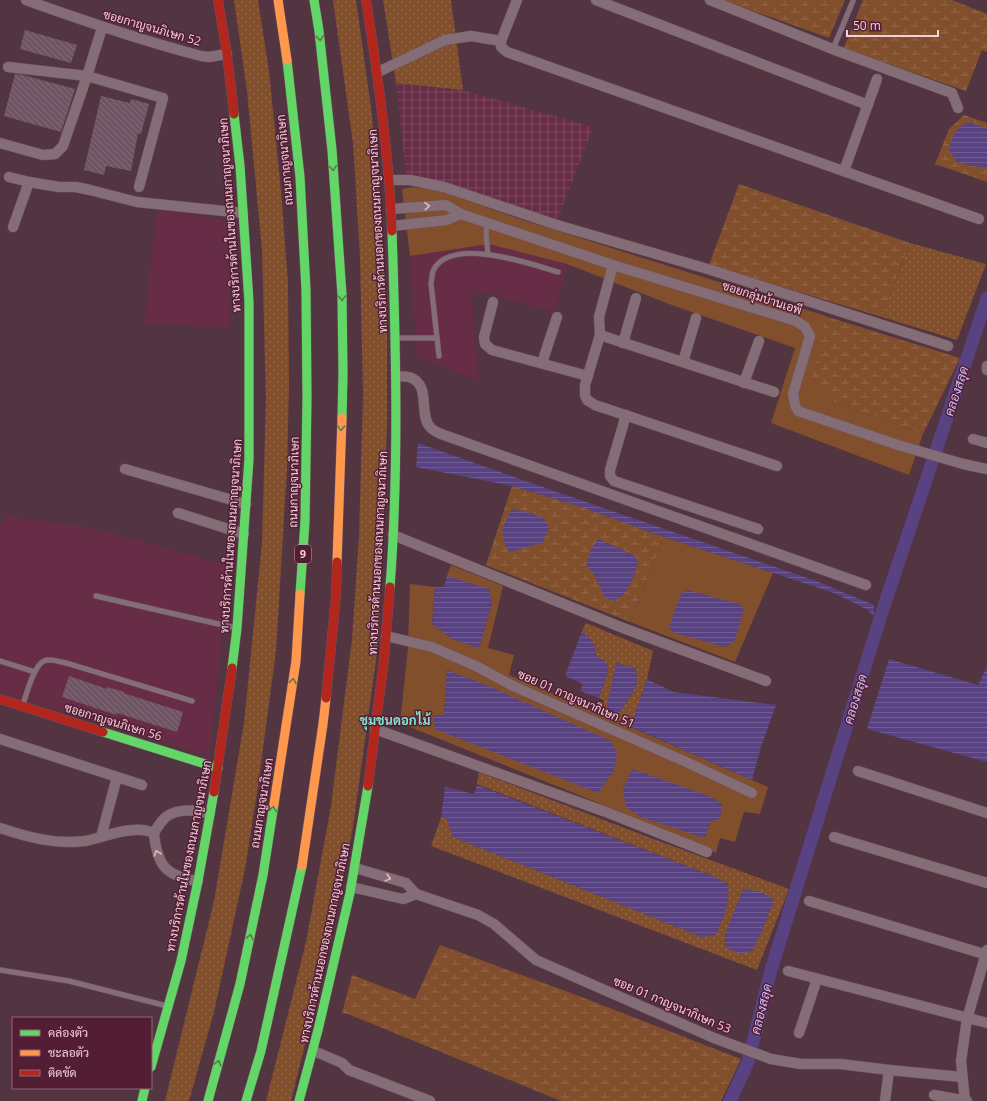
<svg xmlns="http://www.w3.org/2000/svg" width="987" height="1101" font-family="'Open Sans',Sarabun,sans-serif">
	<defs>
		<pattern id="industrial-grid" width="8" height="8" patternUnits="userSpaceOnUse"><rect width="8" height="8" fill="#682d46"/><path d="M0 4h8M4 0v8" fill="none" stroke="#7e4a60"/></pattern>
		<pattern id="grass-dots" width="8" height="8" patternUnits="userSpaceOnUse"><rect width="8" height="8" fill="#824f2d"/><path d="M2 2h.1M6 6h.1" fill="none" stroke="#94674b" stroke-width="1.8" stroke-linecap="round"/></pattern>
		<pattern id="wetland-marsh" width="20" height="14" patternUnits="userSpaceOnUse"><rect width="20" height="14" fill="#824f2d"/><path d="M1 5h8M5 5V1M11 12h8M15 12V8" fill="none" stroke="#94674b"/></pattern>
		<pattern id="water-rules" width="6" height="5" patternUnits="userSpaceOnUse"><rect width="6" height="5" fill="#584281"/><path d="M0 2.5h6" fill="none" stroke="#705c92"/></pattern>
		<pattern id="building-back-hatch" width="6" height="6" patternUnits="userSpaceOnUse"><rect width="6" height="6" fill="#6f5564"/><path d="M-1 5l2 2M0 0l6 6M5-1l2 2" fill="none" stroke="#846c7a"/></pattern>
	</defs>
	<rect width="100%" height="100%" fill="#523541"/>
	<g fill="#682d46">
		<path d="M157,210L230,220L229,329L144,323Z"/>
		<path d="M489,244L567,264L555,312L471,289L479,381L417,356L410,256Z"/>
		<path d="M6,516L89,527L230,566L209,756L0,693V526Z"/>
	</g>
	<path fill="url(#industrial-grid)" d="M396,83L463,90L593,127L558,219L406,173Z"/>
	<g fill="url(#grass-dots)" fill-rule="evenodd">
		<path d="M234,0H258L269,71L281,191L288,284L289,387L287,468L276,651L258,786L245,869L214,1012L189,1101H165L214,901L244,723L262,543L266,398L262,250L247,91Z"/>
		<path d="M333,0H356L372,115L387,309V422L379,638L353,827L328,951L291,1101H266L306,942L331,806L352,639L359,537L363,394L360,256L353,143Z"/>
		<path d="M383,0H451L463,90L396,83Z"/>
		<path d="M910,243L986,264L957,340L882,317Z"/>
		<path d="M586,623L653,651L647,679L634,717L632,727L599,713L604,700L599,698L608,671L606,662L596,656L594,643L582,631ZM617,663L636,669L637,685L618,715Z"/>
		<path d="M479,772L648,837L789,889L757,970L431,846L441,818L446,817L453,837L702,937L715,877L477,784Z"/>
	</g>
	<g fill="url(#wetland-marsh)" fill-rule="evenodd">
		<path d="M723,0H845L829,38Z"/>
		<path d="M863,0H952L987,14V52L982,50L966,91L844,48Z"/>
		<path d="M964,115L987,123V129L969,122V165L987,168V182L935,164L949,129Z"/>
		<path d="M739,184L910,243L882,317L709,265Z"/>
		<path d="M825,316L960,358L923,434L833,402L811,377Z"/>
		<path d="M512,486L579,506L664,537L630,622L486,565ZM598,539L635,556L638,563L602,591L594,574Z"/>
		<path d="M440,945L571,993L741,1059L721,1101H561L348,1014L342,1013L352,975L415,999Z"/>
	</g>
	<g fill="#824f2d" fill-rule="evenodd">
		<path d="M412,187L437,190L520,219L826,316L812,377L833,402L923,434L909,475L771,423L795,348L669,304L567,264L489,244L410,256L402,189Z"/>
		<path d="M664,537L773,573L735,662L630,622Z"/>
		<path d="M451,565L503,586L488,648L514,655L509,675L626,725L768,787L760,814L744,812L735,842L720,838L716,853L616,810L400,723L408,648L410,584L435,587L432,624L479,648L492,603L489,590L447,576ZM447,670L614,770L598,793L433,715H444ZM709,796L722,804L720,818L711,821L704,838Z"/>
	</g>
	<g fill="url(#water-rules)">
		<path d="M969,122L987,129V168L969,165L957,162L949,150C952,135 955,128 969,122Z"/>
		<path d="M418,443L557,492L816,581L874,605V616L868,610L834,593L664,537L579,506L512,486L416,467Z"/>
		<path d="M512,509L534,514L545,519L549,528L542,543L509,552C499,531 501,529 512,509Z"/>
		<path d="M598,539L635,556L638,563L634,576L625,593L615,601L605,598L594,574L586,565L591,550Z"/>
		<path d="M447,576L489,589L492,603L479,648L452,639L432,624L435,587H444Z"/>
		<path d="M688,590L739,604L744,610L734,642L725,647L674,633L669,628L671,621L681,594Z"/>
		<path d="M582,631L594,643L596,656L606,662L608,671L599,698L580,691L583,684L565,676Z"/>
		<path d="M889,659L978,685L987,666V762L867,729Z"/>
		<path d="M616,663L636,669L637,685L618,715L609,714L607,706Z"/>
		<path d="M447,670L491,687L611,741L617,754L614,770L598,793L435,729L433,715H444Z"/>
		<path d="M647,679L673,692L776,705L761,747L752,780L632,727L634,717Z"/>
		<path d="M632,769L709,796L722,804L720,818L711,821L704,838L641,817L626,807L623,790Z"/>
		<path d="M477,785L715,877L728,884C730,900 724,921 715,935L702,937L453,837L446,817L441,818L445,787L474,794Z"/>
		<path d="M743,889L762,892L774,900L763,929L752,951L741,954L725,947V934Z"/>
	</g>
	<g fill="none" stroke-linecap="round" stroke-linejoin="round">
		<path stroke="#584281" stroke-width="13" d="M730,1101L748,1062L771,970L882,612L987,298"/>
	</g>
	<g fill="url(#building-back-hatch)">
		<path d="M25,30L77,45L71,63L20,49Z"/>
		<path d="M15,74L23,75L75,89L61,132L4,116Z"/>
		<path d="M101,96L130,103L131,99L149,104L141,134L138,133L131,171L106,166L104,175L84,170Z"/>
		<path d="M69,676L107,689V687L124,692L123,693L183,712L177,732L117,713V715L95,708L62,697Z"/>
	</g>
	<g fill="none" stroke-linecap="round" stroke-linejoin="round">
		<defs>
			<g id="lane">
				<path d="M833,49L853,1"/>
				<path d="M487,222L486,234L488,254"/>
				<path d="M397,338H437"/>
				<path d="M439,356L431,283C432,279 432,274 433,271C450,235 531,264 558,272"/>
				<path d="M96,596L236,628"/>
				<path d="M0,661L35,672"/>
				<path d="M23,705C26,695 34,665 44,661C51,658 59,662 66,663L192,701"/>
				<path d="M0,970L69,981L167,1006"/>
			</g>
			<g id="street">
				<path d="M26,0C84,21 140,40 201,56L209,57L227,54"/>
				<path d="M517,0L501,41V47L507,52L979,219"/>
				<path d="M596,0L868,105"/>
				<path d="M710,0L835,50L952,93L958,108"/>
				<path d="M8,67L87,76L163,98L139,187"/>
				<path d="M378,72L445,40L471,36L501,41"/>
				<path d="M0,143L43,155L55,154L63,146L87,76L102,28"/>
				<path d="M844,171L877,79"/>
				<path d="M9,177L29,182L59,187H76L90,190L137,202L243,213"/>
				<path d="M389,180H410L444,187L557,225L711,270L948,346"/>
				<path d="M391,209L446,205L461,214L613,265L796,321L805,327L810,336L793,394L795,405L798,411L898,445L963,464L987,469"/>
				<path d="M392,226L447,220L461,214"/>
				<path d="M13,227L29,182"/>
				<path d="M613,265L599,317L600,335L585,385V395L587,400L595,405L777,466"/>
				<path d="M493,302L484,337L485,344L492,350L588,376"/>
				<path d="M600,335L774,392"/>
				<path d="M623,343L636,298"/>
				<path d="M683,362L696,318"/>
				<path d="M542,363L557,317"/>
				<path d="M987,366V370"/>
				<path d="M397,376C401,377 405,376 409,377C432,384 418,414 430,427C432,430 437,432 441,434L866,585"/>
				<path d="M744,383L759,341"/>
				<path d="M626,415L610,470V476L614,481L758,529"/>
				<path d="M973,439L987,443"/>
				<path d="M125,469L246,504"/>
				<path d="M178,513L244,534"/>
				<path d="M393,535L623,628L766,681"/>
				<path d="M386,636L432,647L476,666L513,686L684,761L752,793"/>
				<path d="M375,729L606,812L707,852"/>
				<path d="M0,739L142,785"/>
				<path d="M858,771L987,813"/>
				<path d="M0,828C27,837 56,845 85,841C102,838 124,828 142,830C146,830 150,832 154,833"/>
				<path d="M101,837L117,777"/>
				<path d="M834,837L987,883"/>
				<path d="M355,868L406,883L416,894L478,915L494,924L536,960L714,1038L771,1059L801,1064H840L889,1070L962,1077"/>
				<path d="M198,881C165,876 157,865 154,833C157,828 161,821 166,817C179,808 196,810 210,814"/>
				<path d="M351,887L403,899L416,894"/>
				<path d="M809,901L987,955"/>
				<path d="M788,971L987,1023"/>
				<path d="M799,1033L817,979"/>
				<path d="M314,1051L342,1063L349,1070L430,1101"/>
				<path d="M934,1095L967,1101"/>
				<path d="M885,1101L889,1070"/>
				<path d="M965,1101L961,1061L967,1019L987,950"/>
			</g>
			<g id="fast">
				<path d="M314,0L319,31L332,150L342,295L343,374L342,418"/>
				<path d="M287,60L300,177L306,290L307,398L305,522L300,594"/>
				<path d="M390,587C399,469 396,350 392,231"/>
				<path d="M232,668L237,628L249,459V302L240,166L234,114"/>
				<path d="M103,732L218,768"/>
				<path d="M151,1067L181,961L198,881L214,792"/>
				<path d="M142,1101L145,1088"/>
				<path d="M208,1101L240,984L263,875L274,804"/>
				<path d="M246,1101L261,1051L302,866"/>
				<path d="M299,1101L318,1030L350,893L368,786"/>
			</g>
			<g id="slow">
				<path d="M278,0L287,60"/>
				<path d="M337,562L342,418"/>
				<path d="M274,804L296,661L300,594"/>
				<path d="M302,866L323,724L326,698"/>
			</g>
			<g id="jam">
				<path d="M218,0L227,54L234,114"/>
				<path d="M366,0C378,77 389,154 392,231"/>
				<path d="M326,698L336,596L337,562"/>
				<path d="M0,699L103,732"/>
				<path d="M368,786L384,660L390,587"/>
				<path d="M214,792L232,668"/>
			</g>
		</defs>
		<use href="#lane" stroke="#6e535f" stroke-width="6"/>
		<use href="#street" stroke="#6e535f" stroke-width="11"/>
		<use href="#fast" stroke="#6e535f" stroke-width="10"/>
		<use href="#slow" stroke="#6e535f" stroke-width="10"/>
		<use href="#jam" stroke="#6e535f" stroke-width="10"/>
		<use href="#lane" stroke="#856d77" stroke-width="5"/>
		<use href="#street" stroke="#856d77" stroke-width="10"/>
		<use href="#fast" stroke="#63d668" stroke-width="9"/>
		<use href="#slow" stroke="#ff974d" stroke-width="9"/>
		<use href="#jam" stroke="#b3261e" stroke-width="9"/>
	</g>
	<defs><path id="oneway-chevron" d="M-2-3.5L2.5 0L-2 3.5" fill="none" stroke-width="1.6" stroke-linecap="round" stroke-linejoin="round"/></defs>
	<g stroke="#5b7a4e">
		<use href="#oneway-chevron" transform="translate(320 38) rotate(84)"/>
		<use href="#oneway-chevron" transform="translate(333 168) rotate(86)"/>
		<use href="#oneway-chevron" transform="translate(342 298) rotate(88)"/>
		<use href="#oneway-chevron" transform="translate(341 428) rotate(92)"/>
		<use href="#oneway-chevron" transform="translate(293 681) rotate(-81)"/>
		<use href="#oneway-chevron" transform="translate(273 809) rotate(-82)"/>
		<use href="#oneway-chevron" transform="translate(250 937) rotate(-78)"/>
		<use href="#oneway-chevron" transform="translate(218 1063) rotate(-75)"/>
	</g>
	<g stroke="#ddbbc7">
		<use href="#oneway-chevron" transform="translate(427 206) rotate(-4)"/>
		<use href="#oneway-chevron" transform="translate(157 853) rotate(-109)"/>
		<use href="#oneway-chevron" transform="translate(388 878) rotate(15)"/>
	</g>
	<g text-anchor="middle" stroke-width="3" stroke-linejoin="round" paint-order="stroke">
		<rect fill="#531d34" stroke="#c39aa9" stroke-width="1" x="295" y="545" width="16" height="18" rx="3"/>
		<g font-size="11" font-weight="bold" fill="#f3cfdb">
			<text x="303" y="558">9</text>
		</g>
		<g font-size="12" fill="#f3cfdb" stroke="#531d34">
			<text transform="translate(152 28) rotate(16)" y="4">ซอยกาญจนภิเษก 52</text>
			<text transform="translate(285 160) rotate(-95)" y="4">ถนนกาญจนาภิเษก</text>
			<text transform="translate(230 215) rotate(-94)" y="4">ทางบริการด้านในของถนนกาญจนาภิเษก</text>
			<text transform="translate(378 231) rotate(-93)" y="4">ทางบริการด้านนอกของถนนกาญจนาภิเษก</text>
			<text transform="translate(762 298) rotate(18)" y="4">ซอยกลุ่มบ้านเอพี</text>
			<text transform="translate(294 482) rotate(-89)" y="4">ถนนกาญจนาภิเษก</text>
			<text transform="translate(231 536) rotate(-86)" y="4">ทางบริการด้านในของถนนกาญจนาภิเษก</text>
			<text transform="translate(378 553) rotate(-87)" y="4">ทางบริการด้านนอกของถนนกาญจนาภิเษก</text>
			<text transform="translate(576 699) rotate(24)" y="4">ซอย 01 กาญจนากิเษก 51</text>
			<text transform="translate(113 722) rotate(17)" y="4">ซอยกาญจนภิเษก 56</text>
			<text transform="translate(262 803) rotate(-81)" y="4">ถนนกาญจนาภิเษก</text>
			<text transform="translate(189 856) rotate(-79)" y="4">ทางบริการด้านในของถนนกาญจนาภิเษก</text>
			<text transform="translate(325 943) rotate(-78)" y="4">ทางบริการด้านนอกของถนนกาญจนาภิเษก</text>
			<text transform="translate(672 1005) rotate(23)" y="4">ซอย 01 กาญจนากิเษก 53</text>
		</g>
		<g font-size="13" font-style="italic" fill="#ccbdf9" stroke="#531d34">
			<text transform="translate(956 391) rotate(-72)" y="5">คลองสลุด</text>
			<text transform="translate(855 699) rotate(-73)" y="5">คลองสลุด</text>
			<text transform="translate(761 1009) rotate(-76)" y="5">คลองสลุด</text>
		</g>
		<g font-size="13" font-weight="bold" fill="#83e5cd" stroke="#531d34">
			<text x="395" y="725">ชุมชนดอกไม้</text>
		</g>
	</g>
	<rect x="12" y="1017" width="140" height="72" fill="#531d34" stroke="#936477"/>
	<rect x="20" y="1030" width="20" height="6" fill="#63d668" stroke="#936477"/>
	<text x="48" y="1037" font-size="12" fill="#f3cfdb">คล่องตัว</text>
	<rect x="20" y="1050" width="20" height="6" fill="#ff974d" stroke="#936477"/>
	<text x="48" y="1057" font-size="12" fill="#f3cfdb">ชะลอตัว</text>
	<rect x="20" y="1070" width="20" height="6" fill="#b3261e" stroke="#936477"/>
	<text x="48" y="1077" font-size="12" fill="#f3cfdb">ติดขัด</text>
	<path d="M847 30v6h91v-6" fill="none" stroke="#f3cfdb" stroke-width="2"/>
	<text x="853" y="30" font-size="12" fill="#f3cfdb" stroke="#531d34" stroke-width="3" paint-order="stroke">50 m</text>
</svg>
